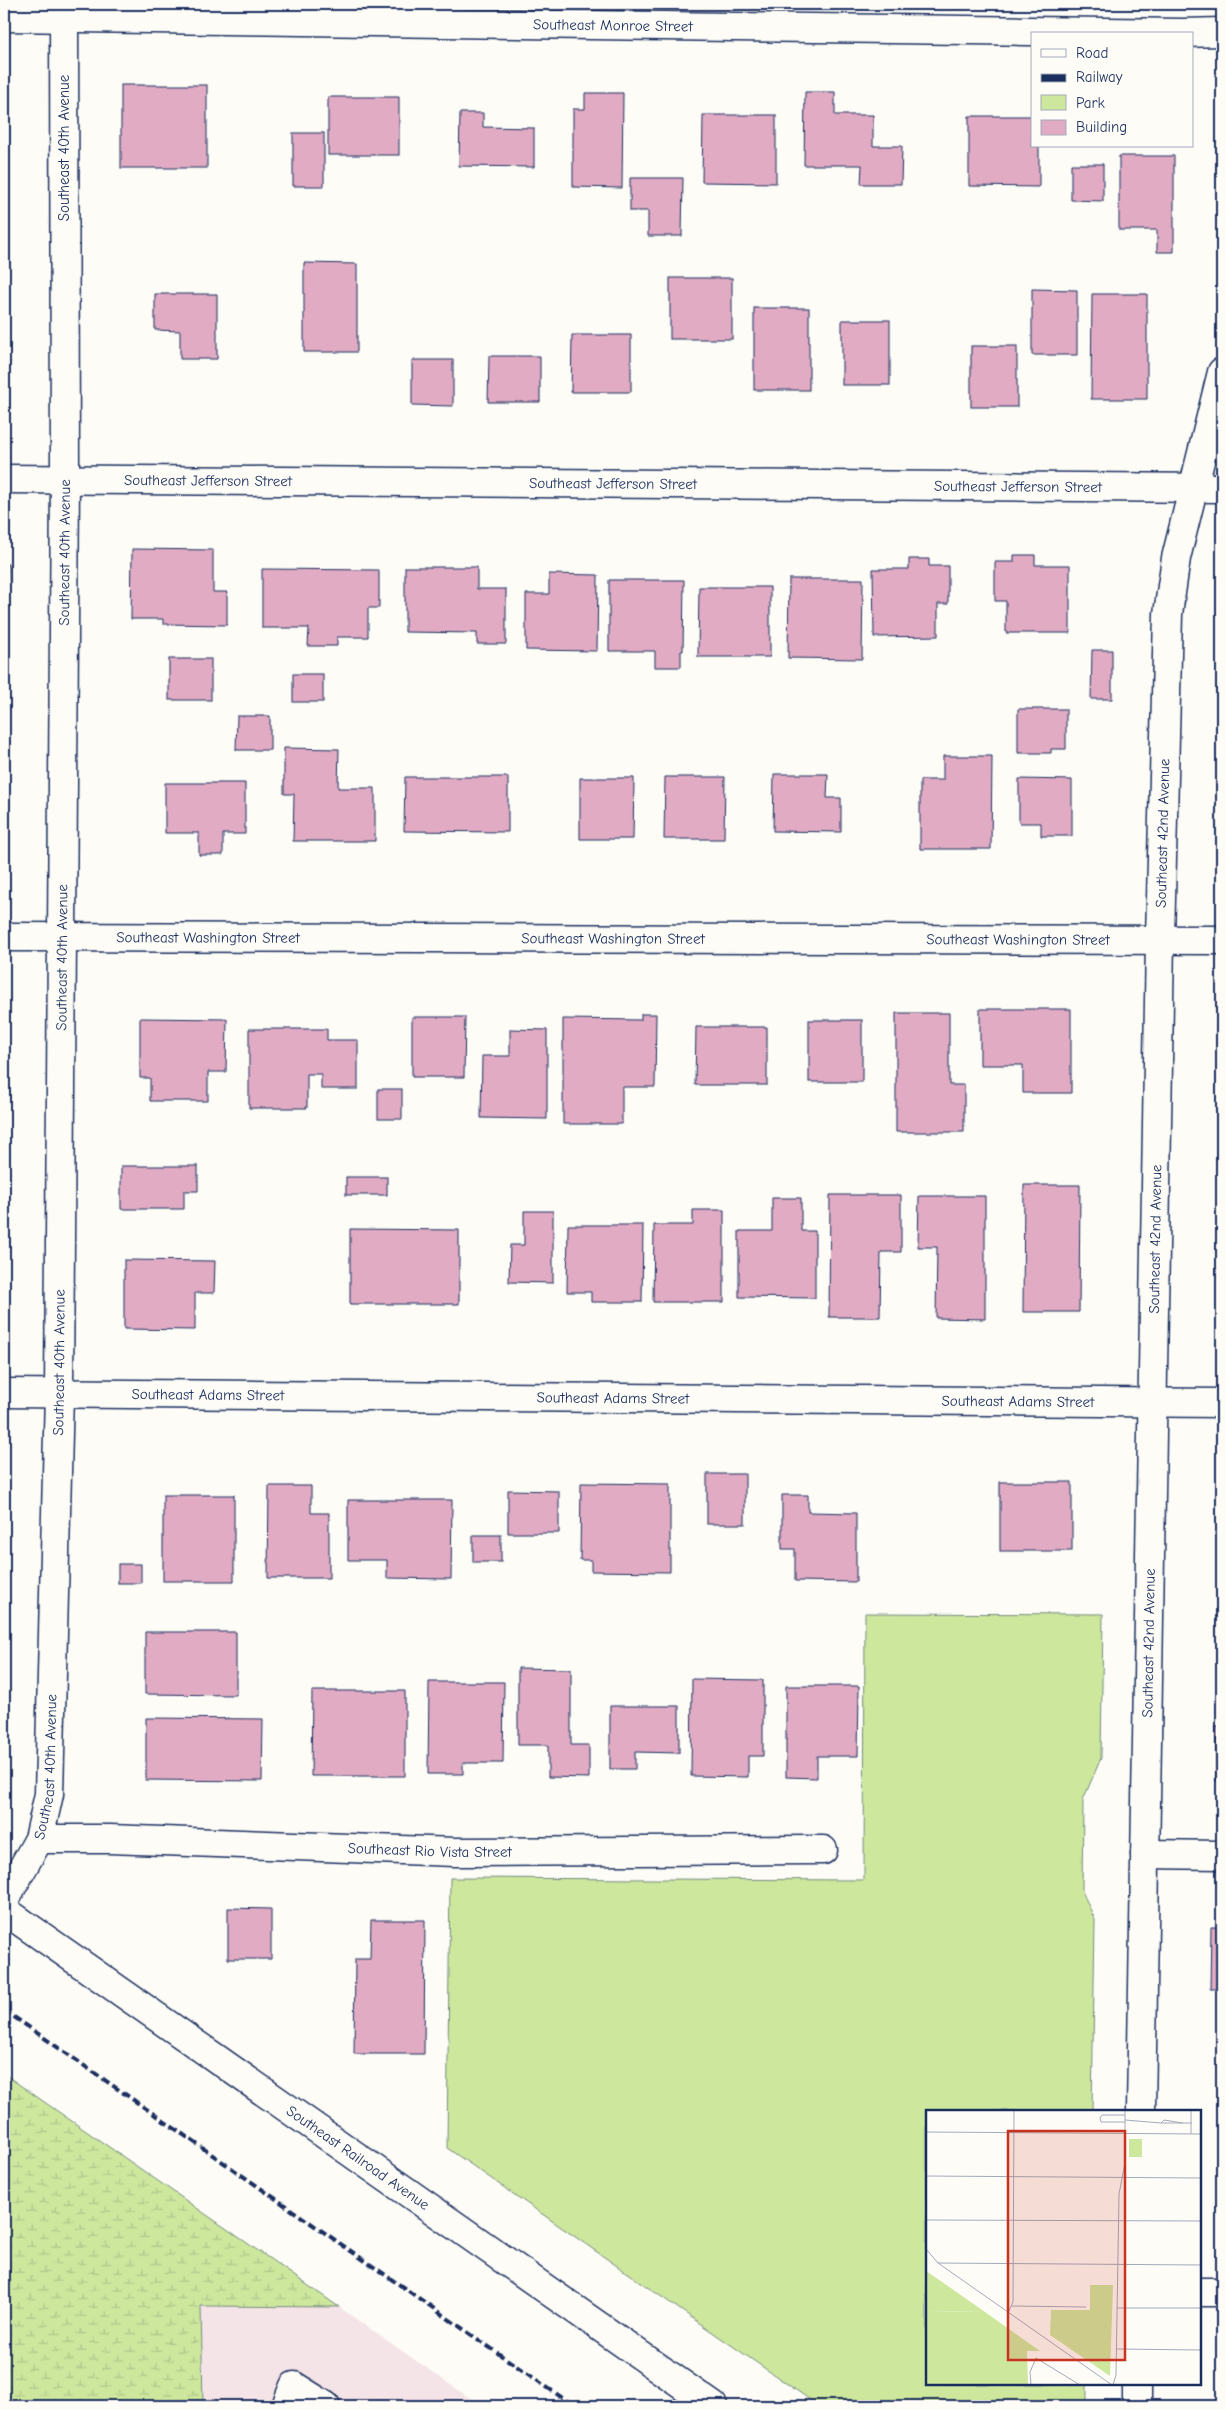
<svg xmlns="http://www.w3.org/2000/svg" width="1226" height="2410" font-family="'Comic Neue',sans-serif">
	<defs>
		<pattern id="wetland-marsh" width="20" height="14" patternUnits="userSpaceOnUse" patternTransform="scale(1.25)"><rect width="20" height="14" fill="#cde79d"/><path d="M1 5h8M5 5V1M11 12h8M15 12V8" fill="none" stroke="#afc68a"/></pattern>
	</defs>
	<rect width="100%" height="100%" fill="#fdfcf7"/>
	<filter id="ink" filterUnits="userSpaceOnUse"><feTurbulence type="fractalNoise" baseFrequency=".02" numOctaves="2"/><feDisplacementMap in="SourceGraphic" scale="10" xChannelSelector="R" yChannelSelector="G"/><feConvolveMatrix kernelMatrix="1 2 1 2 8 2 1 2 1" color-interpolation-filters="sRGB"/></filter>
	<g filter="url(#ink)">
		<path fill="#f5e4e7" d="M201,2306L339,2307L481,2406H203Z"/>
		<path fill="#cde79d" stroke="#748b7e" d="M865,1613L1103,1614L1101,1758L1083,1800L1082,1891L1095,1920L1092,2111H927V2384H1087V2406H819L447,2148L450,1878L864,1880Z"/>
		<path fill="url(#wetland-marsh)" stroke="#748b7e" d="M4,2074L40,2099L339,2307L201,2306L203,2406H4Z"/>
		<g fill="#e1abc3" stroke="#1b2f5e">
			<rect x="121" y="85" width="86" height="83"/>
			<path d="M805,92H835V115H873V146H902L901,184H861L862,165H804Z"/>
			<path d="M585,93H623L622,188L573,187V109H585Z"/>
			<rect x="328" y="97" width="71" height="58"/>
			<path d="M460,113H483V127L534,128V167L459,166Z"/>
			<path d="M703,115H776V183L702,182Z"/>
			<path d="M969,116H1032V146H1039V187L969,186Z"/>
			<rect x="293" y="133" width="31" height="53"/>
			<path d="M1119,156H1174V252H1157V230H1119Z"/>
			<path d="M1071,164H1103V201L1071,200Z"/>
			<path d="M630,178H683L682,236H648V211H630Z"/>
			<path d="M304,263L357,264V352H304Z"/>
			<rect x="670" y="278" width="62" height="61"/>
			<path d="M1032,289L1077,290V355H1032Z"/>
			<path d="M155,294H217V359H180V331L155,330Z"/>
			<path d="M1092,294H1147V399H1091Z"/>
			<rect x="754" y="308" width="55" height="82"/>
			<rect x="842" y="320" width="48" height="65"/>
			<path d="M572,335H631V392H571Z"/>
			<rect x="971" y="346" width="46" height="61"/>
			<path d="M489,356H540V402H488Z"/>
			<path d="M412,360H453V406L412,405Z"/>
			<path d="M132,549L213,550V592H227V625L163,624V619H131Z"/>
			<path d="M1014,555H1035V565H1070V633H1006V601H995V562H1014Z"/>
			<path d="M909,559H929V566H948V604H938V636L874,637L873,569H909Z"/>
			<path d="M4,564H8L7,624H4Z"/>
			<path d="M405,567H477V589H506V644H477V633L405,632Z"/>
			<path d="M262,569L379,570V608H368V637H337V646H308L309,628H262Z"/>
			<path d="M549,574L598,575L597,651L526,650V594H549Z"/>
			<path d="M789,579H863L862,659L788,658Z"/>
			<path d="M609,580H684L683,651H681V667H655V651H609Z"/>
			<path d="M699,587H770V657H698Z"/>
			<path d="M1092,650H1112V699H1091Z"/>
			<rect x="169" y="659" width="42" height="41"/>
			<rect x="293" y="674" width="30" height="28"/>
			<path d="M1018,709H1066V749H1051V753H1018Z"/>
			<path d="M237,716H270V750H236Z"/>
			<path d="M284,748L339,749L338,788H375V841H293L294,794H284Z"/>
			<path d="M943,756H992L991,849H920V780H943Z"/>
			<path d="M774,774H828L827,798H841V832L773,831Z"/>
			<path d="M405,777H508V832L404,831Z"/>
			<path d="M665,777H725L724,839H664Z"/>
			<path d="M580,778H634L633,839H580Z"/>
			<path d="M1019,779L1072,780V836H1041V823H1019Z"/>
			<path d="M165,783H245V834H223V855H199V833H165Z"/>
			<path d="M980,1009H1071V1093H1023V1065H980Z"/>
			<path d="M896,1013H949V1085H964V1132H896Z"/>
			<path d="M641,1014H656L655,1087H622V1124H563V1019L641,1020Z"/>
			<path d="M412,1017H465L464,1077H412Z"/>
			<path d="M140,1018L227,1019L226,1072H208V1101H150V1078H140Z"/>
			<rect x="809" y="1020" width="53" height="62"/>
			<path d="M696,1027H767V1085H695Z"/>
			<path d="M249,1029H327V1040H358V1089H321V1074H307V1108H249Z"/>
			<path d="M510,1029L547,1030V1119L481,1118L482,1056H510Z"/>
			<rect x="378" y="1089" width="24" height="30"/>
			<path d="M121,1166H198V1191H184V1209H121Z"/>
			<rect x="346" y="1177" width="41" height="18"/>
			<path d="M1024,1185H1080L1079,1312H1023Z"/>
			<path d="M830,1195H901V1252H881L880,1317H829Z"/>
			<path d="M919,1196H985V1319L936,1318L937,1247H918Z"/>
			<path d="M772,1198H801V1231H815V1298L739,1297V1231H772Z"/>
			<path d="M693,1210H724V1302H653L654,1225H693Z"/>
			<path d="M524,1211H553V1283L509,1282L510,1245H524Z"/>
			<path d="M568,1225H643L642,1302H591V1292H567Z"/>
			<path d="M350,1229L459,1230V1304H350Z"/>
			<path d="M124,1260L215,1261L214,1293H195V1330L124,1329Z"/>
			<rect x="707" y="1474" width="38" height="50"/>
			<rect x="1000" y="1482" width="72" height="69"/>
			<path d="M581,1483L670,1484V1572L591,1571V1560H580Z"/>
			<path d="M269,1486H311V1513H329V1578H268Z"/>
			<path d="M508,1490L559,1491V1533H508Z"/>
			<rect x="163" y="1495" width="71" height="86"/>
			<path d="M782,1495H808V1512L856,1513V1582L795,1581V1549H782Z"/>
			<path d="M348,1500H452L451,1579L387,1578V1560H348Z"/>
			<rect x="473" y="1535" width="28" height="27"/>
			<rect x="118" y="1564" width="23" height="19"/>
			<path d="M145,1632H236V1695L145,1694Z"/>
			<path d="M518,1668L571,1669V1745H589V1778L548,1777V1745H518Z"/>
			<path d="M692,1679L763,1680V1756H748V1777L691,1776Z"/>
			<path d="M429,1682H504L503,1763H463V1774H428Z"/>
			<path d="M786,1686H859L858,1756H817V1778L786,1777Z"/>
			<path d="M312,1691H405V1776H311Z"/>
			<path d="M610,1706H679V1753L635,1752V1769H610Z"/>
			<path d="M146,1718L263,1719L262,1781L146,1780Z"/>
			<rect x="1216" y="1726" width="6" height="55"/>
			<path d="M228,1908L271,1909V1959H228Z"/>
			<path d="M371,1920H425L424,2054H354L355,1959H370Z"/>
			<path d="M1211,1927H1222V1989H1210Z"/>
		</g>
		<g fill="none" stroke-linecap="round" stroke-linejoin="round">
			<defs>
				<g id="minor">
					<path id="s1" d="M4,17L1183,33L1222,32"/>
					<path id="s2" d="M4,479L1222,488"/>
					<path id="s3" d="M4,937L1222,940"/>
					<path id="s4" d="M4,1393L1222,1403"/>
					<path id="s5" d="M39,1839H110L455,1852L823,1850"/>
					<path d="M1145,1854L1222,1855"/>
					<path id="s6" d="M4,1901L39,1839L49,1794L59,1393L65,479L64,4"/>
					<path id="s7" d="M4,1910L713,2406"/>
					<path id="s8" d="M1141,2111L1160,939L1168,614L1176,558L1222,372"/>
					<path d="M1200,2292H1222"/>
					<path d="M286,2406L294,2386L326,2406"/>
					<path d="M1137,2406V2384"/>
				</g>
			</defs>
			<use href="#minor" stroke="#1b2f5e" stroke-width="31"/>
			<use href="#minor" stroke="#fdfcf7" stroke-width="28"/>
			<path stroke="#1b2f5e" stroke-width="4" stroke-dasharray="8 4" stroke-linecap="butt" d="M4,2010L574,2406"/>
		</g>
	</g>
	<g text-anchor="middle" stroke-width="4" stroke-linejoin="round" paint-order="stroke">
		<g font-size="15" fill="#1b2f5e" stroke="#fdfcf7">
			<text dy="5" stroke="none"><textPath href="#s1" startOffset="609">Southeast Monroe Street</textPath></text>
			<text transform="translate(64 148) rotate(-90)" y="5">Southeast 40th Avenue</text>
			<text dy="5" stroke="none"><textPath href="#s2" startOffset="204">Southeast Jefferson Street</textPath></text>
			<text dy="5" stroke="none"><textPath href="#s2" startOffset="609">Southeast Jefferson Street</textPath></text>
			<text dy="5" stroke="none"><textPath href="#s2" startOffset="1014">Southeast Jefferson Street</textPath></text>
			<text dy="5" stroke="none"><textPath href="#s6" startOffset="1359">Southeast 40th Avenue</textPath></text>
			<text dy="5" stroke="none"><textPath href="#s8" startOffset="1278">Southeast 42nd Avenue</textPath></text>
			<text dy="5" stroke="none"><textPath href="#s3" startOffset="204">Southeast Washington Street</textPath></text>
			<text dy="5" stroke="none"><textPath href="#s3" startOffset="609">Southeast Washington Street</textPath></text>
			<text dy="5" stroke="none"><textPath href="#s3" startOffset="1014">Southeast Washington Street</textPath></text>
			<text dy="5" stroke="none"><textPath href="#s6" startOffset="954">Southeast 40th Avenue</textPath></text>
			<text dy="5" stroke="none"><textPath href="#s8" startOffset="872">Southeast 42nd Avenue</textPath></text>
			<text dy="5" stroke="none"><textPath href="#s6" startOffset="549">Southeast 40th Avenue</textPath></text>
			<text dy="5" stroke="none"><textPath href="#s4" startOffset="204">Southeast Adams Street</textPath></text>
			<text dy="5" stroke="none"><textPath href="#s4" startOffset="609">Southeast Adams Street</textPath></text>
			<text dy="5" stroke="none"><textPath href="#s4" startOffset="1014">Southeast Adams Street</textPath></text>
			<text dy="5" stroke="none"><textPath href="#s8" startOffset="468">Southeast 42nd Avenue</textPath></text>
			<text dy="5" stroke="none"><textPath href="#s6" startOffset="144">Southeast 40th Avenue</textPath></text>
			<text dy="5" stroke="none"><textPath href="#s5" startOffset="391">Southeast Rio Vista Street</textPath></text>
			<text dy="5" stroke="none"><textPath href="#s7" startOffset="432">Southeast Railroad Avenue</textPath></text>
		</g>
	</g>
	<g transform="translate(926 2110)">
		<rect width="275" height="275" fill="#fdfcf7"/>
		<path d="M203,29H216V47H203ZM164,175H187L184,266L124,225L125,200H164Z" fill="#cde79d"/>
		<path d="M0,161L19,174L59,202L0,201Z" fill="#cde79d"/>
		<path d="M0,201L59,202L114,241H101L102,275H0Z" fill="#cde79d"/>
		<path fill="none" stroke="#a3aaba" stroke-width="1" d="M265,0V24M199,10L235,13M199,12H175L174,8L176,5H199M257,13L238,10L235,13H266M0,22L275,24M0,66L275,68M0,110L275,111M0,139L12,153L186,275M12,153L275,155M86,196L160,197M191,198H275M82,203L87,192L88,0M190,239L275,240M105,275L104,262L110,248L154,275M187,275L190,265L193,84L199,53V0"/>
		<path fill="#c8321e" fill-opacity="0.15" stroke="#c8321e" stroke-width="2.5" d="M82,21H199V250H82Z"/>
		<rect width="275" height="275" fill="none" stroke="#1b2f5e" stroke-width="2.5"/>
	</g>
	<rect width="1226" height="2410" fill="none" stroke="#fdfcf7" stroke-width="20"/>
	<rect x="10" y="10" width="1206" height="2390" fill="none" stroke="#1b2f5e" stroke-width="2" filter="url(#ink)"/>
	<rect x="1031" y="32" width="162" height="115" fill="#fdfcf7" stroke="#a3aaba"/>
	<rect x="1041" y="49" width="25" height="8" fill="#fdfcf7" stroke="#a3aaba"/>
	<text x="1076" y="58" font-size="15" fill="#1b2f5e">Road</text>
	<rect x="1041" y="74" width="25" height="8" fill="#1b2f5e" stroke="#a3aaba"/>
	<text x="1076" y="82" font-size="15" fill="#1b2f5e">Railway</text>
	<rect x="1041" y="95" width="25" height="15" fill="#cde79d" stroke="#a3aaba"/>
	<text x="1076" y="108" font-size="15" fill="#1b2f5e">Park</text>
	<rect x="1041" y="120" width="25" height="15" fill="#e1abc3" stroke="#a3aaba"/>
	<text x="1076" y="132" font-size="15" fill="#1b2f5e">Building</text>
</svg>
